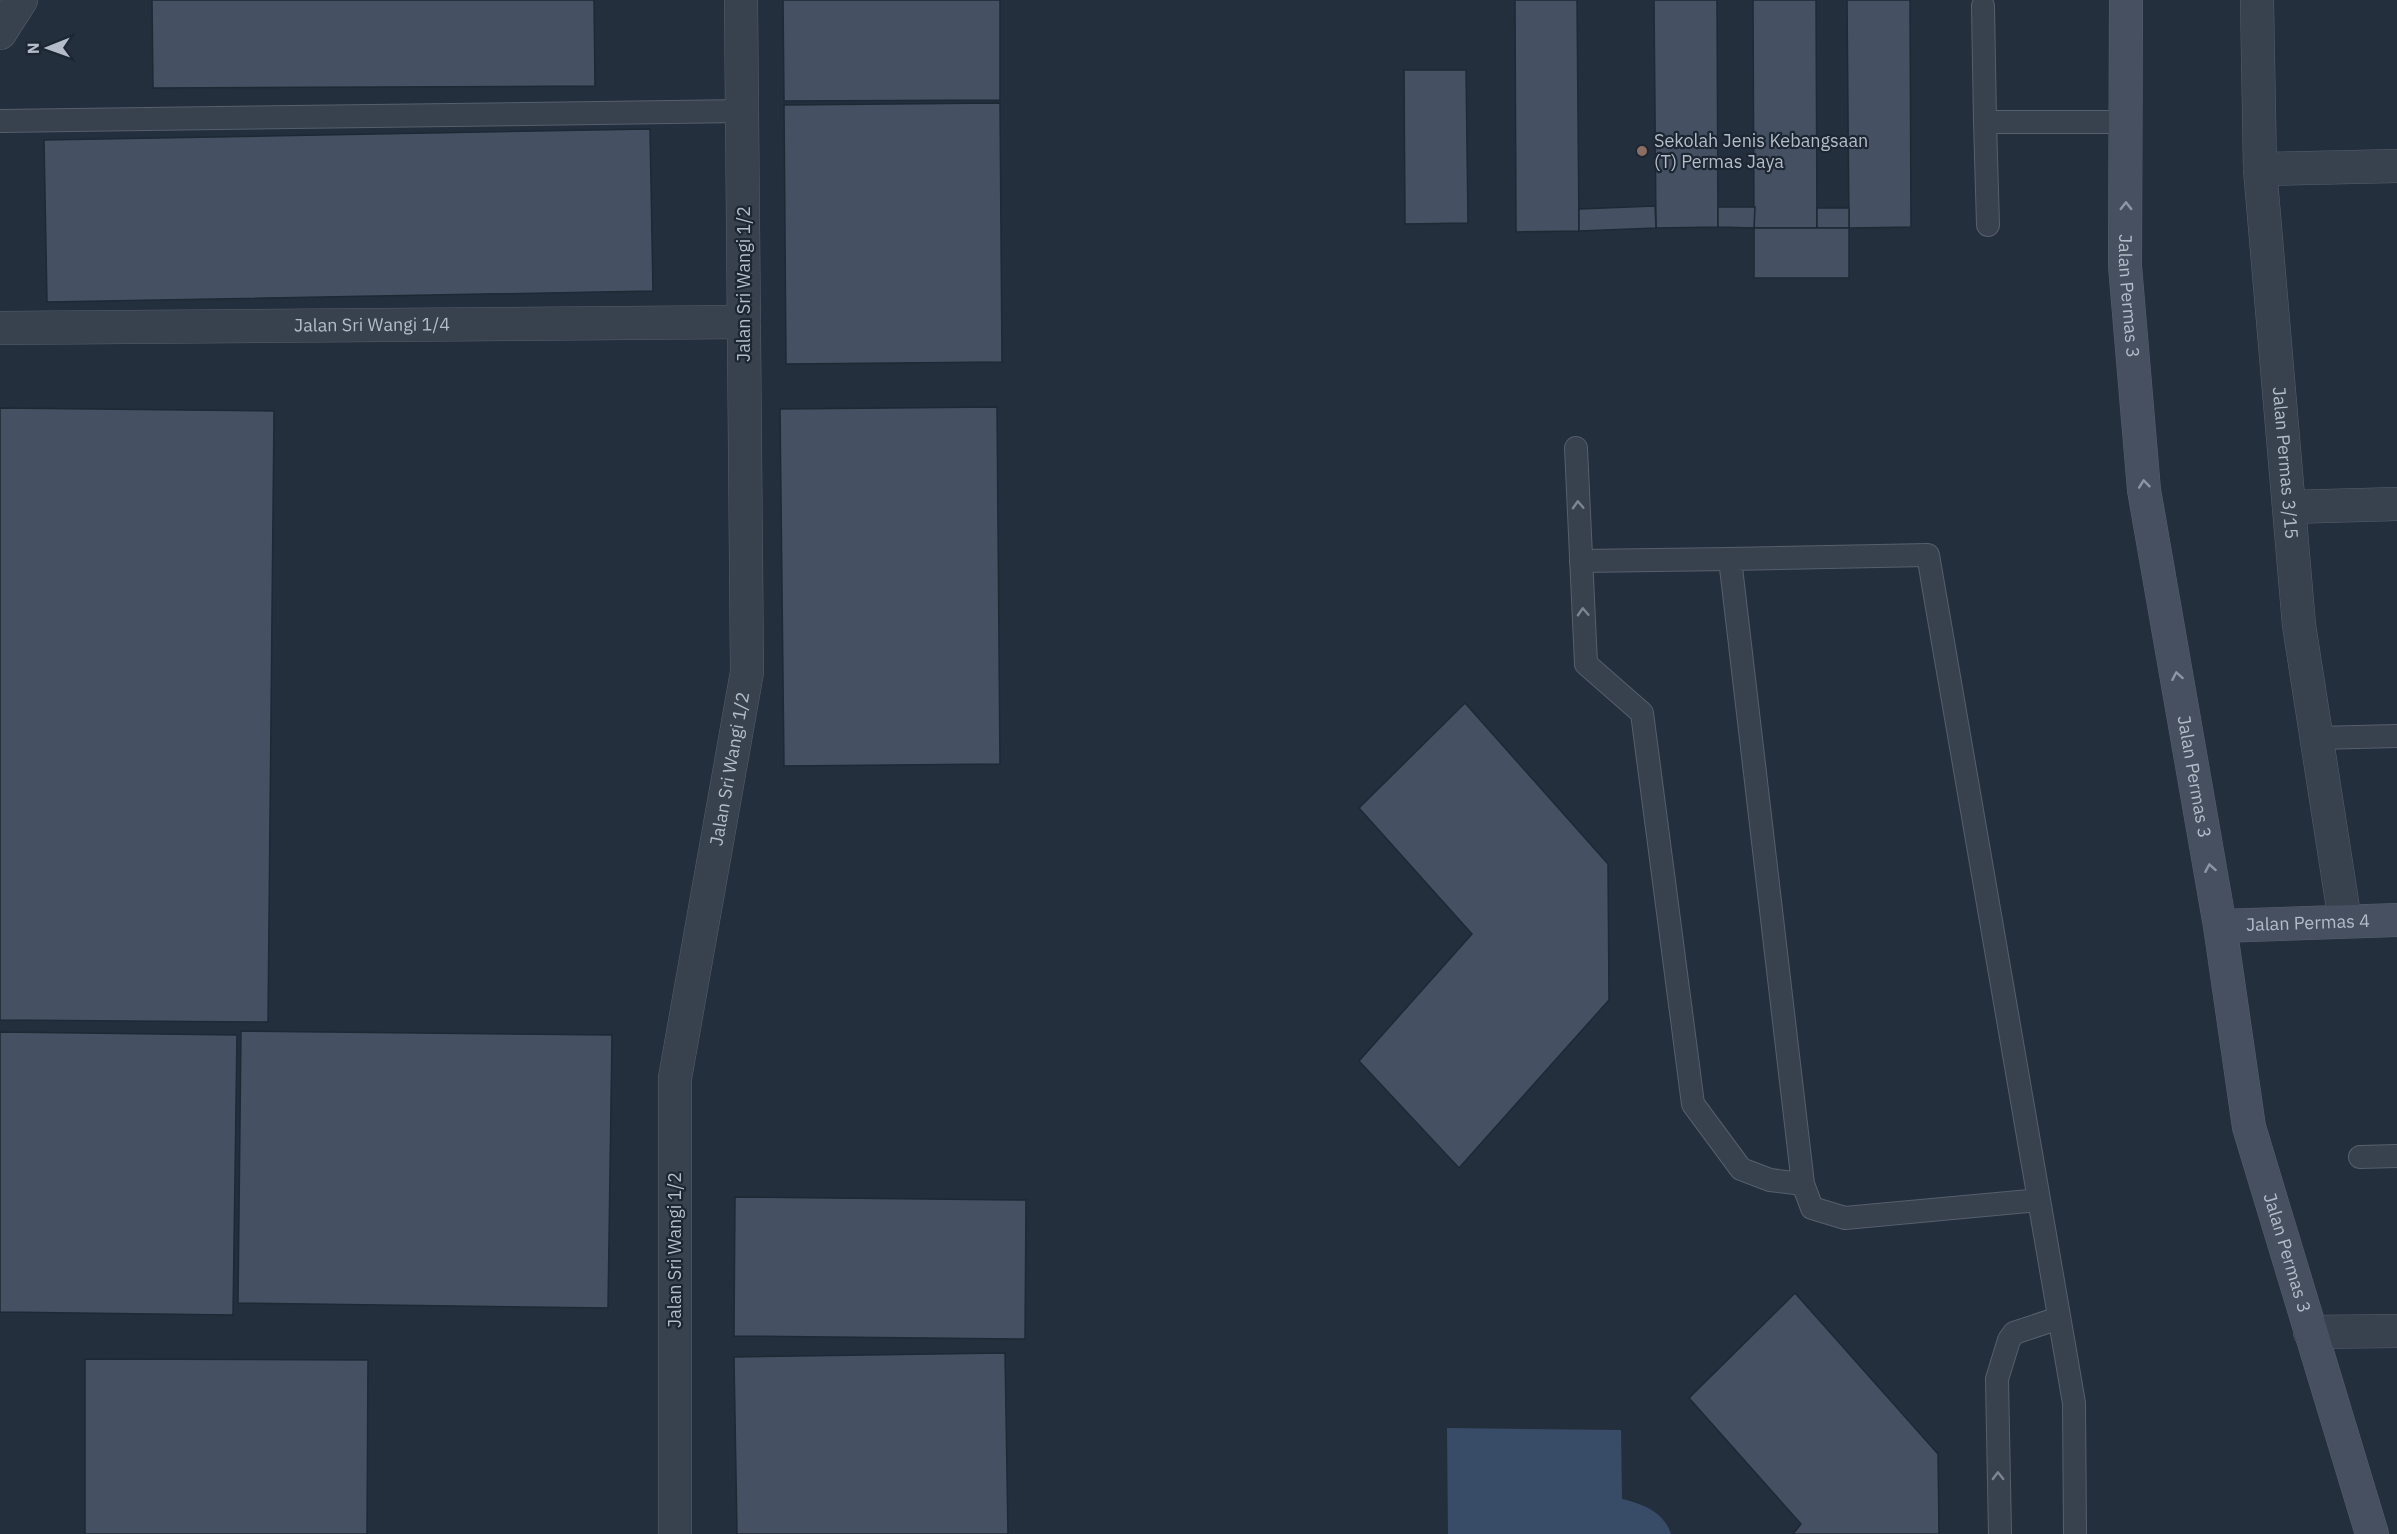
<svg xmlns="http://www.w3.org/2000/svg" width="2397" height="1534" font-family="'IBM Plex Sans',sans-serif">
	<rect width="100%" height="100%" fill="#242f3e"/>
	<path fill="#394c67" d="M1447,1428L1621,1430L1622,1499C1643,1504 1664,1512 1671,1534H1448Z"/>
	<g fill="#455162" stroke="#1f2835" stroke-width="1.5">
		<path d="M152,0H594L595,86L153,88Z"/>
		<path d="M783,0H1000V100L784,101Z"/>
		<path d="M1515,0H1577L1579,231L1516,232Z"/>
		<path d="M1654,0H1717L1718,227L1656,228Z"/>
		<path d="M1753,0H1816L1817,228H1754Z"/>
		<path d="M1847,0H1910L1911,227L1849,228Z"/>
		<path d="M1404,70H1466L1468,223L1405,224Z"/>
		<path d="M1000,103L1002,362L786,364L784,105Z"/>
		<path d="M650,129L653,291L47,302L44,140Z"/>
		<path d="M1655,206L1656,228L1579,231V209Z"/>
		<path d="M1718,207H1755L1754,228L1718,227Z"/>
		<rect x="1817" y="208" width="32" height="20"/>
		<rect x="1754" y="228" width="95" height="50"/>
		<path d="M997,407L1000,764L784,766L780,409Z"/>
		<path d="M0,408L274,411L268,1022L0,1020Z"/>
		<path d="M1465,703L1608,864L1609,1000L1459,1168L1359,1061L1472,934L1359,808Z"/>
		<path d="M241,1031L612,1035L608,1308L238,1303Z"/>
		<path d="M0,1032L237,1035L233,1315L0,1312Z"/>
		<path d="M735,1197L1026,1200L1025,1339L734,1336Z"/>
		<path d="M1795,1293L1938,1454L1939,1534H1793L1801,1524L1689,1398Z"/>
		<path d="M1005,1353L1008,1534H737L734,1357Z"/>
		<path d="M85,1359L368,1360L367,1534H85Z"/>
	</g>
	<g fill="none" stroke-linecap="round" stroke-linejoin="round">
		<defs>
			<g id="lane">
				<path d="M1983,6L1985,122"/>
				<path d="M0,121L743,111"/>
				<path d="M1988,225L1985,122H2126"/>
				<path d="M1576,448L1586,664L1642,713L1693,1104L1741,1169L1770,1180L1803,1184"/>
				<path d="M1581,561L1730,559"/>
				<path d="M2317,738L2397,736"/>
				<path d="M2360,1157L2397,1156"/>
				<path d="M2039,1200L1845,1218L1812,1208L1803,1184L1730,559L1928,555L2074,1403L2075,1534"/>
				<path d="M2000,1534L1997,1379L2009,1340L2014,1333L2059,1318"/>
			</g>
			<g id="street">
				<path id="s1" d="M2257,0L2260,169L2299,625L2345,921"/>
				<path d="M0,33L21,0"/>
				<path d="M2260,169L2397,166"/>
				<path id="s2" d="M0,328L744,322"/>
				<path d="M2290,507L2397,504"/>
				<path d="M2310,1332L2397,1331"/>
				<path id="s3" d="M675,1534V1078L747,672L741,0"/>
			</g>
			<g id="secondary">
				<path id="s4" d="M2126,0L2125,266L2144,490L2220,926L2249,1127L2372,1534"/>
				<path id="s5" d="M2220,926L2397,920"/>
			</g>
		</defs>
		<use href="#lane" stroke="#565f6c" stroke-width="24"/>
		<use href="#street" stroke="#565f6c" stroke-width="34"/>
		<use href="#secondary" stroke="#565f6c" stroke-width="34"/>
		<use href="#lane" stroke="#38414e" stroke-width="22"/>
		<use href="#street" stroke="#38414e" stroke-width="33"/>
		<use href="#secondary" stroke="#465061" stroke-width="33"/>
	</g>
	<defs><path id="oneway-chevron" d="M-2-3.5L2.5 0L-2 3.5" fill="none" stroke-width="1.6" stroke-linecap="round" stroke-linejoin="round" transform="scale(1.5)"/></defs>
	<g stroke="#8e96a5">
		<use href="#oneway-chevron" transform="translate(2126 206) rotate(-90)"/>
		<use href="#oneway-chevron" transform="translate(2144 484) rotate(-96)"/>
		<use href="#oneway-chevron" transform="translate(2177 676) rotate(-100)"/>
		<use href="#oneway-chevron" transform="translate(2210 868) rotate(-100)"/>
	</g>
	<g stroke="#7c8592">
		<use href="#oneway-chevron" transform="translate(1578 505) rotate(-93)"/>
		<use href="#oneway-chevron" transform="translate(1583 612) rotate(-93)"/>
		<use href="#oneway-chevron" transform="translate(1998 1476) rotate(-91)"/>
	</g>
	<circle fill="#8d6e63" stroke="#1d2633" stroke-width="2" cx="1642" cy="151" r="6"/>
	<g text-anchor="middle" stroke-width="4.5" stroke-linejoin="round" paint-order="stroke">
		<g font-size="18" fill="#b4bcc9" stroke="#1d2633" text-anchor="start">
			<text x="1654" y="147">Sekolah Jenis Kebangsaan<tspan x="1654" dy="21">(T) Permas Jaya</tspan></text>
		</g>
		<g font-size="18" fill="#b4bcc9" stroke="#1d2633">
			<text transform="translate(744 284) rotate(-90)" y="6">Jalan Sri Wangi 1/2</text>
			<text dy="6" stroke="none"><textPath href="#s4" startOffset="296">Jalan Permas 3</textPath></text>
			<text dy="6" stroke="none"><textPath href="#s2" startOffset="372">Jalan Sri Wangi 1/4</textPath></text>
			<text dy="6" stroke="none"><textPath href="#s1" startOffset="464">Jalan Permas 3/15</textPath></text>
			<text dy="6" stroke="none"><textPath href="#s3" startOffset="770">Jalan Sri Wangi 1/2</textPath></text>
			<text dy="6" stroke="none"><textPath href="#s4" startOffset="782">Jalan Permas 3</textPath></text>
			<text dy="6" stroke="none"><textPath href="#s5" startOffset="88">Jalan Permas 4</textPath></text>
			<text transform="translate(675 1250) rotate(-90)" y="6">Jalan Sri Wangi 1/2</text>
			<text dy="6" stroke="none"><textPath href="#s4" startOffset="1268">Jalan Permas 3</textPath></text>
		</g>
	</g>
	<g transform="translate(48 48) rotate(269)" stroke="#1d2633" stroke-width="4.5" paint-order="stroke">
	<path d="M0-4.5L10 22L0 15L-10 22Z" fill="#b4bcc9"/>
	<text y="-9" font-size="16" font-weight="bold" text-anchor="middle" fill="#b4bcc9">N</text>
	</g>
</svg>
